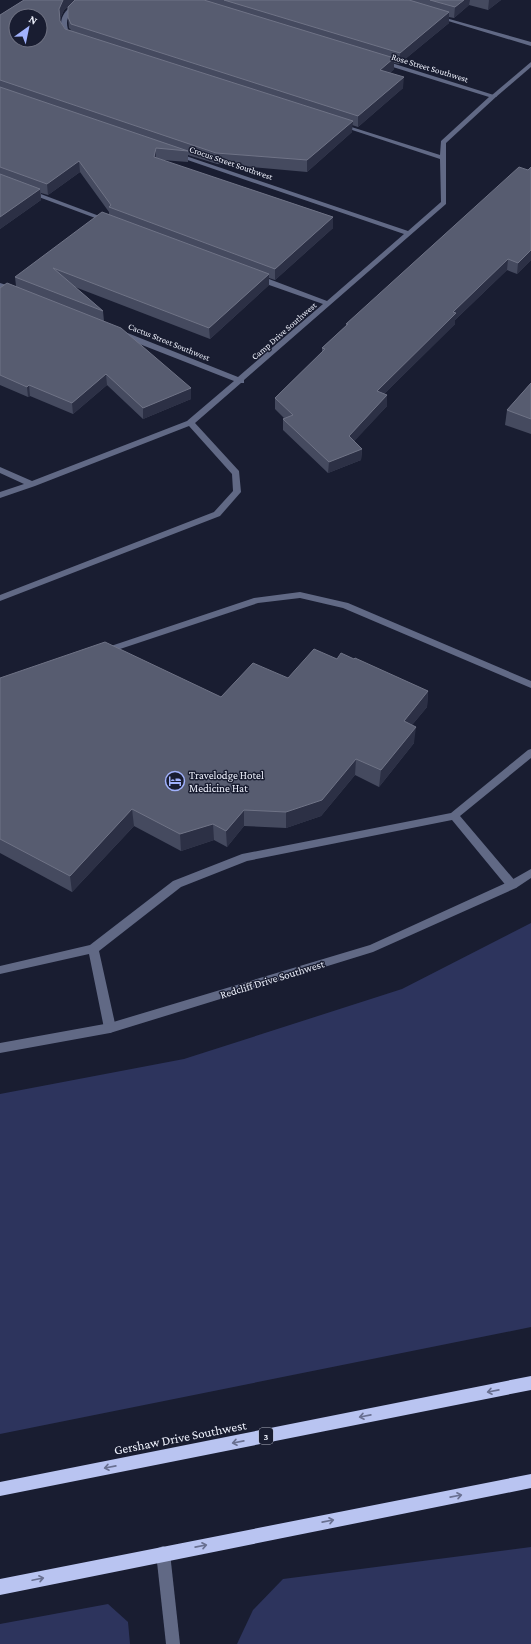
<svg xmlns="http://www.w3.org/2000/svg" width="531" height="1644" font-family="'Crimson Pro',serif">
	<rect width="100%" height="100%" fill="#191d31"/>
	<g fill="#2d345d">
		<path d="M531,923V1327L0,1434V1094L184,1059L402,989Z"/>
		<path d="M531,1547V1644H237L253,1610L283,1579Z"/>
		<path d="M108,1604L128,1622L130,1644H0V1624Z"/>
	</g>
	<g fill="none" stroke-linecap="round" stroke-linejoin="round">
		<g fill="#616985" fill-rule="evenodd">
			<path d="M81,0H89C74,13 60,13 71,37L66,38C55,20 64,9 81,0Z"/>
			<path d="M435,15L531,42V46L435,17Z"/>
			<path d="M382,60L497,96L446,143V204L244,380V383H241L195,423L239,471L241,492L220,516L0,601V595L214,512L233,491L232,474L189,426L35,486L0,498V492L24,484L0,473V467L32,481L187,421L234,381L119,336V332H125L238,377L323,304L255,280V276H261L327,301L404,234L173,155V153H177L408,231L441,202L440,159L337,125L342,124L440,155L441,141L489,97L380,63L379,62Z"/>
			<path d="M30,190L110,220L112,221L106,222L28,193V191Z"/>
			<path d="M0,283L19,289L20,291L16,293L0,288Z"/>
			<path d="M300,592L348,603L531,681V688L343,608L300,598L258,603L102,655L97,652L99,650L254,598Z"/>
			<path d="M531,749V758L460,816L516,882L517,885L516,888H508L452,820L247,861L181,887L99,951L116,1028L114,1031L110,1033L106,1031L104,1028L89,954L0,974V966L90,945L173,881L242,854L451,813L528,750Z"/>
		</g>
		<g fill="#616985" fill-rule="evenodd">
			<path d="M531,62V67L496,97H492V95Z"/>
			<path d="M531,869V878L516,888L373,952L110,1033L0,1053V1043L110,1023L370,945L508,882Z"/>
			<path d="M163,1546L168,1548L170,1553L180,1644H166L156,1553L158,1548Z"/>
		</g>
		<g fill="#b9c4f1" fill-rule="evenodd">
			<path d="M531,1376V1390L0,1496V1482Z"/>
			<path d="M531,1474V1488L0,1595V1579Z"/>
		</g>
	</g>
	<g fill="#454a5f" fill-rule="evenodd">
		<path d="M24,0H501L488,10L469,5L454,18L449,17V23L399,64L394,63V69L390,73L403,88L358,127L352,125V132L307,172L217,164L188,155V162L162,160L333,217V228L275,280L269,278V285L210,339L75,287L103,311L104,321L191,399L143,419L107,385L73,414L30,396L28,397L0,385V288L16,286L15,277L109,215V212L80,172L48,195L41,193V200L0,229V15ZM70,5L68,17L69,28L71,30L65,29L60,21V19L64,10Z"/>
		<path d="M531,167V260L517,274L507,270L455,320V324L384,394L387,406L354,441L362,449L361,460L328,473L283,430V419L284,418L275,409V398L322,352V348L346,326V324L528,170Z"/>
		<path d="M531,383V434L505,425L507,410Z"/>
		<path d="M337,659L428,691L427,707L412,725L414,743L379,787L355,775L321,816L286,828L244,826L227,847L214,840L181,851L134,826L72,892L0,853V678L221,697L288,678Z"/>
	</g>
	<g fill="#2c3045">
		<path d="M63,0H78L74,2L64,10L60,19L59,9Z"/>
		<path d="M464,0H470L469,5L454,18L455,7Z"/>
		<path d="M489,0H501L488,10Z"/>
		<path d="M449,12V23L399,64L400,53Z"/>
		<path d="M394,58V69L380,81V70Z"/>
		<path d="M404,77L403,88L358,127V116Z"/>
		<path d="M353,121L352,132L307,172V160Z"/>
		<path d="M156,148V159L154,157Z"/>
		<path d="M79,161L80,172L48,195L47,184Z"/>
		<path d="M40,189L41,200L0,229V217Z"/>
		<path d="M333,217V228L275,280V269Z"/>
		<path d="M531,250V260L517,274L518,263Z"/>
		<path d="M508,259L507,270L455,320V324L376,402L377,391L453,312Z"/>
		<path d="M269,274V285L210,339L209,328Z"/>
		<path d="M106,374L107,385L73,414L72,403Z"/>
		<path d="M29,385L30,396L28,397L27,387Z"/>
		<path d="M191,388V399L143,419V408Z"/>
		<path d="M387,395V406L348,448L349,436Z"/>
		<path d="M362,449L361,460L328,473L329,462Z"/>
		<path d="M428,691L427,707L402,737L404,721Z"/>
		<path d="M416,727L414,743L379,787L381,770Z"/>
		<path d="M356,759L355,775L321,816L286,828V812Z"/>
		<path d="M132,809L134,826L72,892L70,876Z"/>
		<path d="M244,810V826L227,847L226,831Z"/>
		<path d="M213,824L214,840L181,851L180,834Z"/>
	</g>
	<g fill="#575c70" stroke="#6f7386" fill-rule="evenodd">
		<path d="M24,0H63L59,9L60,21L65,29L353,121L307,160L216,153L0,80V15ZM16,16H40V40H16Z"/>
		<path d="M75,0H204L394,58L380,70L404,77L358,116L71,24L68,17V7Z"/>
		<path d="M224,0H409L449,12L400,53Z"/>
		<path d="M430,0H464L455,7Z"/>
		<path d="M0,87L188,151L156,148L154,157L333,217L275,269L109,207L111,205L79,161L47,184L0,167Z"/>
		<path d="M519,167L528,170L531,167V250L518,263L508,259L453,312L456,313L377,391L387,395L349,436L362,449L329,462L283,419L293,415L275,398L325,349L322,348L348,324H346Z"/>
		<path d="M0,174L40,189L0,217Z"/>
		<path d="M102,212L269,274L209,328L53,268L103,311L15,277Z"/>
		<path d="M7,283L121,328L191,388L143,408L106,374L72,403L29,385L27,387L0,375V288Z"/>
		<path d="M531,383V419L507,410Z"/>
		<path d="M105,642L221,697L253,663L288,678L314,649L337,659L341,653L354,659L355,658L428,691L404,721L416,727L381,770L356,759L322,800L286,812L244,810L226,831L213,824L180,834L132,809L70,876L0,839V678Z"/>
	</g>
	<defs><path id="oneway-shaft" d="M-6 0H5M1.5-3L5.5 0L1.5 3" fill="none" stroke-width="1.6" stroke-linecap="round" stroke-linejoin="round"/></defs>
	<g stroke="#697091">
		<use href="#oneway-shaft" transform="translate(493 1391) rotate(169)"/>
		<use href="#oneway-shaft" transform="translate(365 1416) rotate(169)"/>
		<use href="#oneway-shaft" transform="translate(238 1442) rotate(169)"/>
		<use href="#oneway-shaft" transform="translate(110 1467) rotate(169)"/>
		<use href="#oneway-shaft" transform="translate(456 1496) rotate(-11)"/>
		<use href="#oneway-shaft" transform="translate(328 1521) rotate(-11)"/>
		<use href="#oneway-shaft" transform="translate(201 1546) rotate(-11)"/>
		<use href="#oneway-shaft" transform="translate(38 1579) rotate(-12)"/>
	</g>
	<defs>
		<symbol id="hotel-ring" viewBox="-11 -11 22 22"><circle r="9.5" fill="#191d31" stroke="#a1b2fd" stroke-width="1.5"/><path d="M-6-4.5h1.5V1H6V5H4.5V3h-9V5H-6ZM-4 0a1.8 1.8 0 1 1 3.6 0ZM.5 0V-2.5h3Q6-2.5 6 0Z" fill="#a1b2fd"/></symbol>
	</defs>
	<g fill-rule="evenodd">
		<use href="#hotel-ring" x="164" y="770" width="22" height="22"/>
	</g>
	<g text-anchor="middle" stroke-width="3" stroke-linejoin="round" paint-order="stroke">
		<g font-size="9" fill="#eff2fd" stroke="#191d31">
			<text transform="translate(430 68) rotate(17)" y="3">Rose Street Southwest</text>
			<text transform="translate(231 163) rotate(19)" y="3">Crocus Street Southwest</text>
			<text transform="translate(284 331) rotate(-41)" y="3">Camp Drive Southwest</text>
			<text transform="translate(169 342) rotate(22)" y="3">Cactus Street Southwest</text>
		</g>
		<rect fill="#191d31" stroke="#afb2c0" stroke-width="1" x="259" y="1428" width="14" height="16" rx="3"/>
		<g font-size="10" font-weight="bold" fill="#eff2fd">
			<text x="266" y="1440">3</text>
		</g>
		<g font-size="11" fill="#eff2fd" stroke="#191d31" text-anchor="start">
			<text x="189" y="779">Travelodge Hotel<tspan x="189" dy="13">Medicine Hat</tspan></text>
		</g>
		<g font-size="11" fill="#eff2fd" stroke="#191d31">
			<text transform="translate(272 979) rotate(-17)" y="4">Redcliff Drive Southwest</text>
		</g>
		<g font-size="13" fill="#eff2fd" stroke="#191d31">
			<text transform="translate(180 1437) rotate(-11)" y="5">Gershaw Drive Southwest</text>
		</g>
	</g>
	<g transform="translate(28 28) rotate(33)"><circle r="19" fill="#191d31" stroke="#6f7283"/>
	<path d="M0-3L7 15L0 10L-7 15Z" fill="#a1b2fd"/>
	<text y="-6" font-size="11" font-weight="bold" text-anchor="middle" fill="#eff2fd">N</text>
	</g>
</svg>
